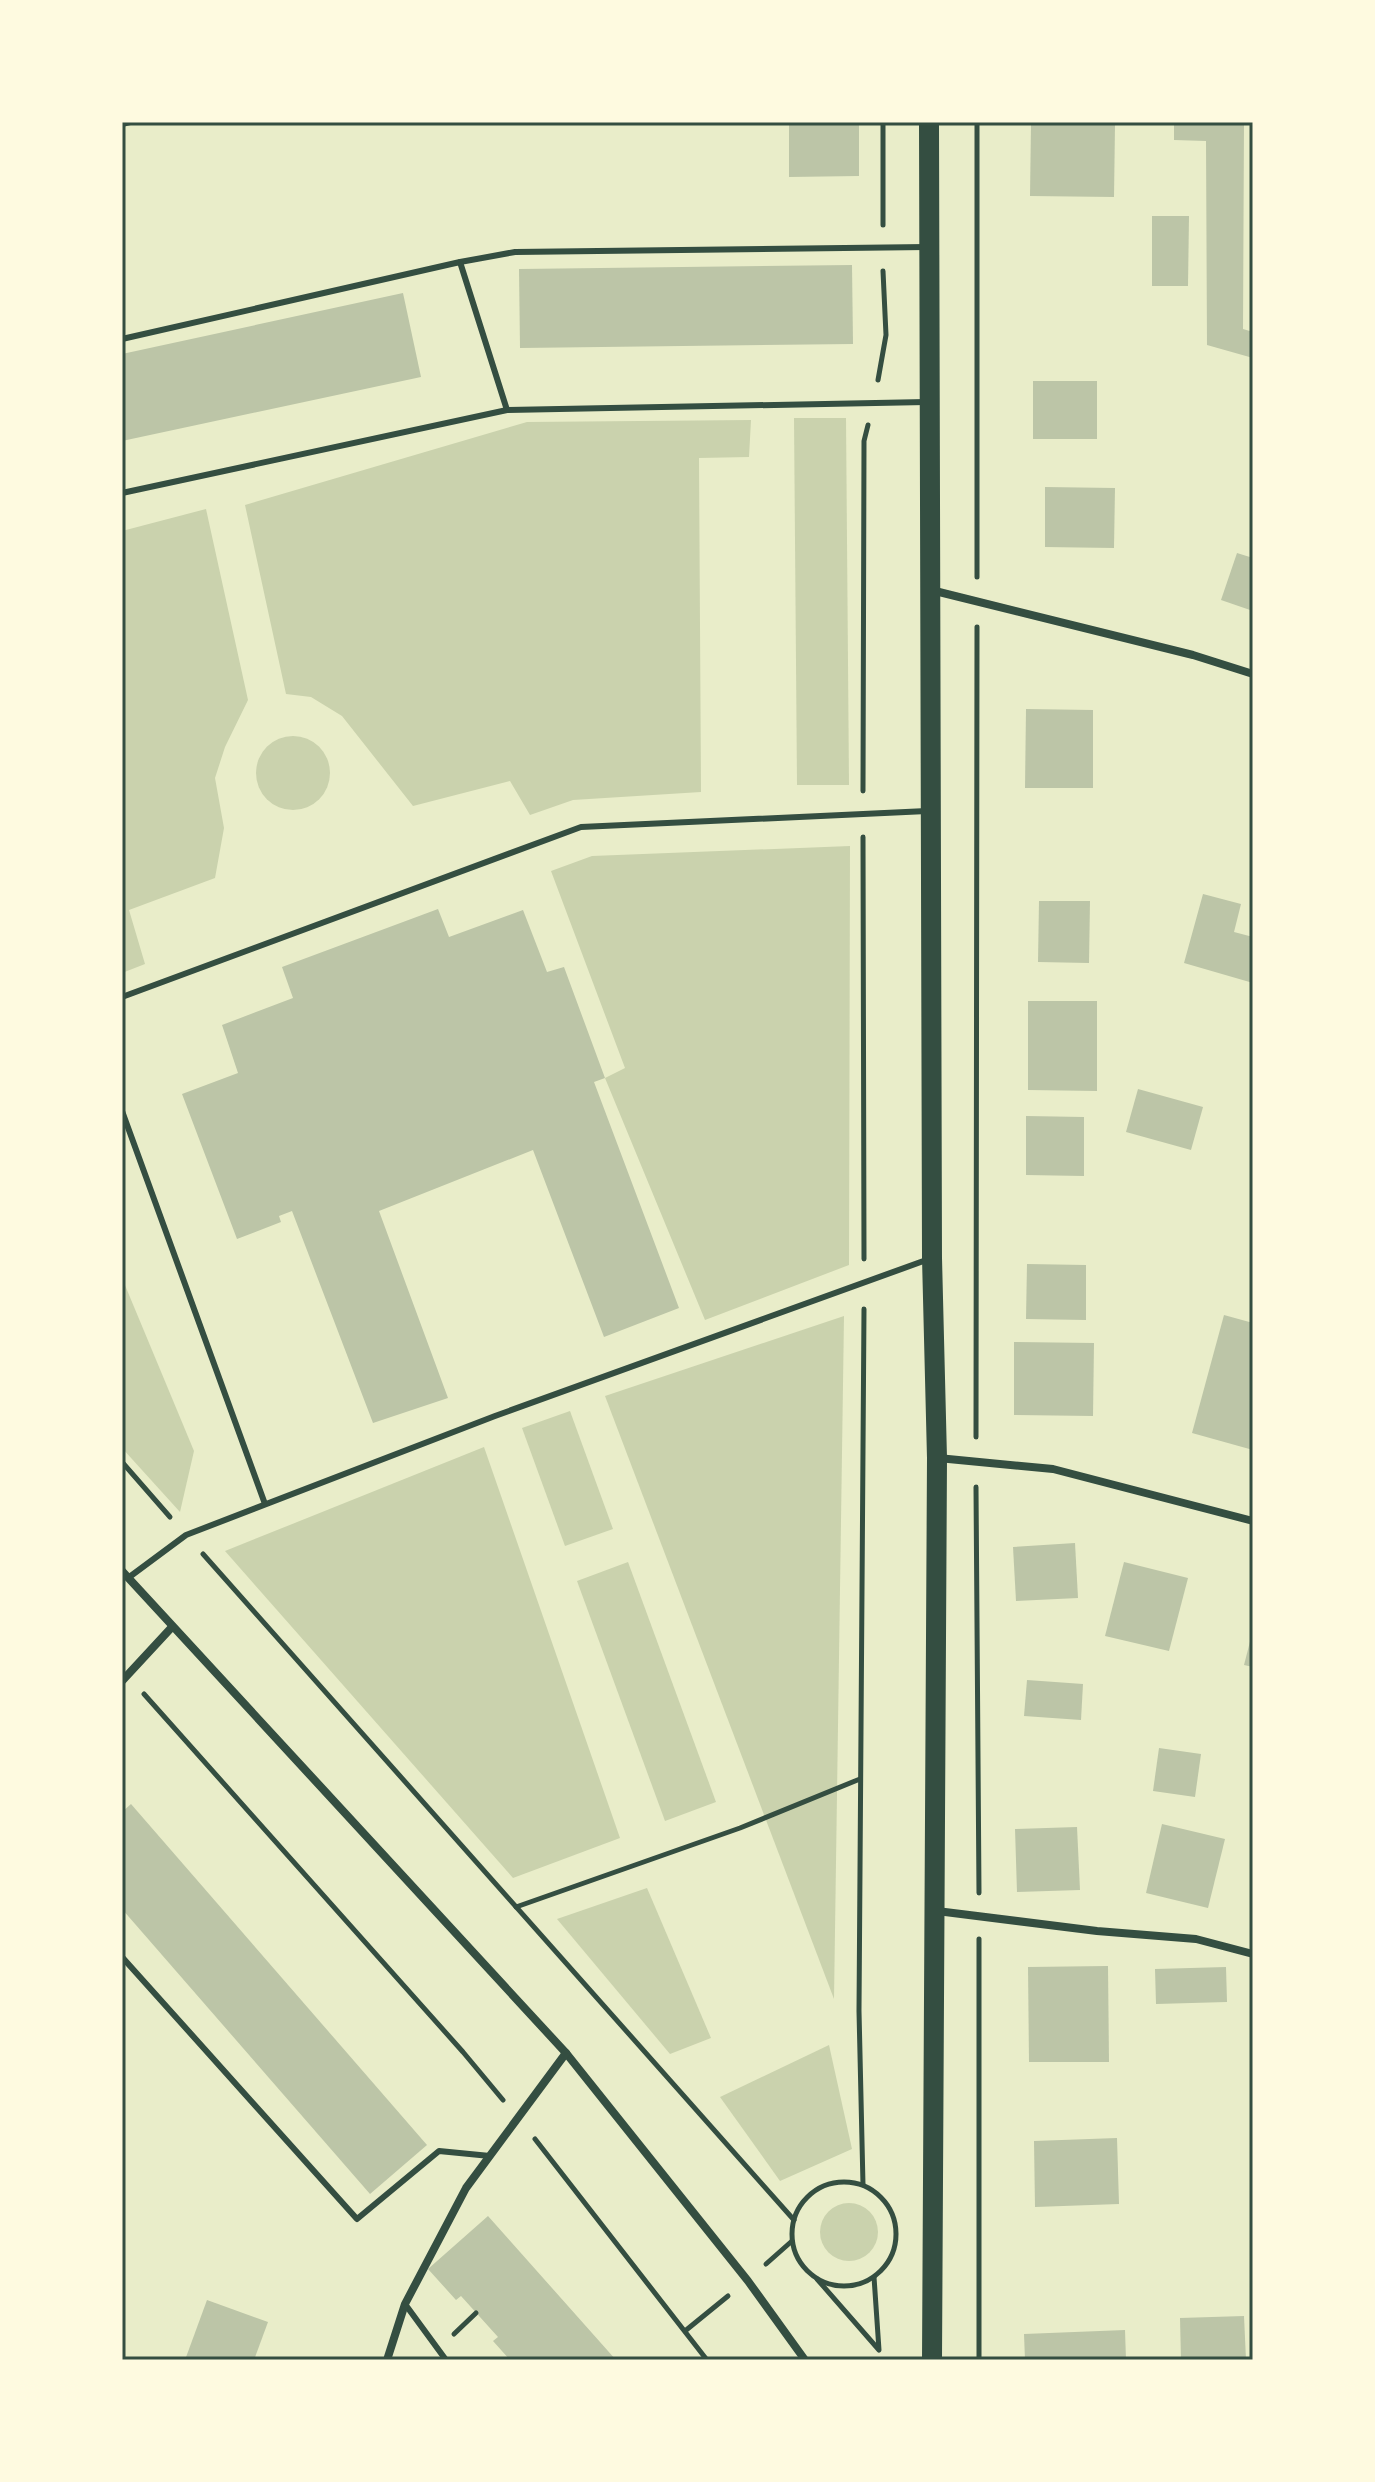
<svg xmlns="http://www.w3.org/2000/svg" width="1375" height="2482" font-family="'PT Sans Narrow',sans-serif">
	<rect width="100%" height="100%" fill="#e9edc9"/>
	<g fill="#cad2ad">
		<path d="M794,418H846L849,785H797Z"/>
		<path d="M751,420L749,457L699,458L701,792L573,800L530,815L510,781L413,806L342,716L311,697L286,694L245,505L527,422Z"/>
		<path d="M206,509L248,700L225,747L215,778L224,828L215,878L129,910L145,964L122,973V531Z"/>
		<circle cx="293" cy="773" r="37"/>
		<path d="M850,846L849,1265L705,1320L605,1078L625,1068L551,871L592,856Z"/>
		<path d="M122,1278L194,1451L180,1512L122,1448Z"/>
		<path d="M844,1316L834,1999L605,1396Z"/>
		<path d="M570,1411L613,1529L565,1546L522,1428Z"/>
		<path d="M484,1447L620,1838L513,1878L225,1551Z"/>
		<path d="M628,1562L716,1802L665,1821L577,1581Z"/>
		<path d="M647,1888L711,2038L670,2054L557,1919Z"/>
		<path d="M829,2045L852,2149L780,2181L720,2097Z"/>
		<circle cx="849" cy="2232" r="29"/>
	</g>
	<g fill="#bcc5a7">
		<path d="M789,122H859V176L789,177Z"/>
		<path d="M1174,122H1244L1243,329L1253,332V358L1207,345L1206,141L1174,140Z"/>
		<path d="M1031,124L1115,125L1114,197L1030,196Z"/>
		<path d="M1152,216H1189L1188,286H1152Z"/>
		<path d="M852,265L853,344L520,348L519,269Z"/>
		<path d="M403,293L421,377L122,441V354Z"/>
		<rect x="1033" y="381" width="64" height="58"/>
		<path d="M1045,487L1115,488L1114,548L1045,547Z"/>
		<path d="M1237,553L1253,558V611L1221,600Z"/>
		<path d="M1026,709L1093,710V788H1025Z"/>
		<path d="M1203,894L1241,904L1234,932L1253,937V983L1184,963Z"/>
		<path d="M1039,901H1090L1089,963L1038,962Z"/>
		<path d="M438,909L449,937L523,910L547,972L564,967L605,1078L594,1082L679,1308L604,1337L533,1150L379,1211L448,1398L373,1423L292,1211L279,1216L281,1222L237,1239L182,1094L238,1073L222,1025L293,998L282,967Z"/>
		<path d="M1028,1001H1097V1091L1028,1090Z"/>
		<path d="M1138,1089L1203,1107L1191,1150L1126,1132Z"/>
		<path d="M1026,1116L1084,1117V1176L1026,1175Z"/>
		<path d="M1027,1264L1086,1265V1320L1026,1319Z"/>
		<path d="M1224,1315L1253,1323V1450L1192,1433Z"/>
		<path d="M1014,1342L1094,1343L1093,1416L1014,1415Z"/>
		<path d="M1075,1543L1078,1598L1016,1601L1013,1547Z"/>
		<path d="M1124,1562L1188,1578L1169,1651L1105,1636Z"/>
		<path d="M1252,1634H1253V1667L1244,1665Z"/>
		<path d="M1027,1680L1083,1684L1081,1720L1024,1716Z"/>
		<path d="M1159,1748L1201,1754L1195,1797L1153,1791Z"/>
		<path d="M131,1804L427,2145L370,2194L122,1909V1812Z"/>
		<path d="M1162,1824L1225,1839L1208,1908L1146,1893Z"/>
		<path d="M1077,1827L1080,1890L1017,1892L1015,1829Z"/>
		<path d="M1108,1966L1109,2062H1029L1028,1967Z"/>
		<path d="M1226,1967L1227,2002L1156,2004L1155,1969Z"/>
		<path d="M1117,2138L1119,2204L1035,2207L1034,2141Z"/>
		<path d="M488,2216L616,2360H510L493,2341L498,2337L461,2296L456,2300L428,2269Z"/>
		<path d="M207,2300L268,2322L254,2360H185Z"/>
		<path d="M1244,2316L1246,2360H1181L1180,2318Z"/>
		<path d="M1125,2330L1126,2360H1025L1024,2334Z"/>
	</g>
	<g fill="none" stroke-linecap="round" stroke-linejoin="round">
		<g stroke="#344e41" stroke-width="5">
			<path d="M883,225V122"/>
			<path d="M878,380L886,335L883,271"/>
			<path d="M977,577V122"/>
			<path d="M863,791L864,441L868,425"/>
			<path d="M863,837L864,1259"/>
			<path d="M976,1437L977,627"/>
			<path d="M122,1462L170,1517"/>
			<path d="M976,1487L979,1893"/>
			<path d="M203,1554L794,2220"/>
			<path d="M144,1694L463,2052L503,2100"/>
			<path d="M516,1907L740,1828L860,1779"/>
			<path d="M535,2139L707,2360"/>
			<circle cx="844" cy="2234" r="52"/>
			<path d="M863,2185L859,2011L864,1309"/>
			<path d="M766,2264L792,2241"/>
			<path d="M817,2279L879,2350L874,2277"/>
			<path d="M685,2331L728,2296"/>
			<path d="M454,2334L476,2313"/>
			<path d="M979,2360V1939"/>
		</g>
		<g stroke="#344e41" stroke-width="6">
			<path d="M122,124L130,122"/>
			<path d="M460,262L515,252L927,247"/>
			<path d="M122,339L460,262L507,410"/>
			<path d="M122,493L507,410L926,402"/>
			<path d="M122,997L581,827L927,811"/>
			<path d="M122,1111L265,1504"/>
			<path d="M128,1578L186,1535L495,1416L929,1259"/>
			<path d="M122,1957L357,2219L439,2151L490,2156"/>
			<path d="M405,2304L446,2360"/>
		</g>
		<g stroke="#344e41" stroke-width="8">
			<path d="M931,590L1193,655L1253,674"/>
			<path d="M938,1458L1053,1469L1253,1521"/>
			<path d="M122,1571L566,2053L748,2281L805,2360"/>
			<path d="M122,1681L172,1627"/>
			<path d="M937,1911L1097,1931L1196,1939L1253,1954"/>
			<path d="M387,2360L405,2304L466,2188L566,2053"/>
		</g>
		<path stroke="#344e41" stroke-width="20" d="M929,122L932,1258L937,1458L932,2360"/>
	</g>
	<rect width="1375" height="2482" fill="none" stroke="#fefae0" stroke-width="248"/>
	<rect x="124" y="124" width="1127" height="2234" fill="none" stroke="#344e41" stroke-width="3"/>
</svg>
